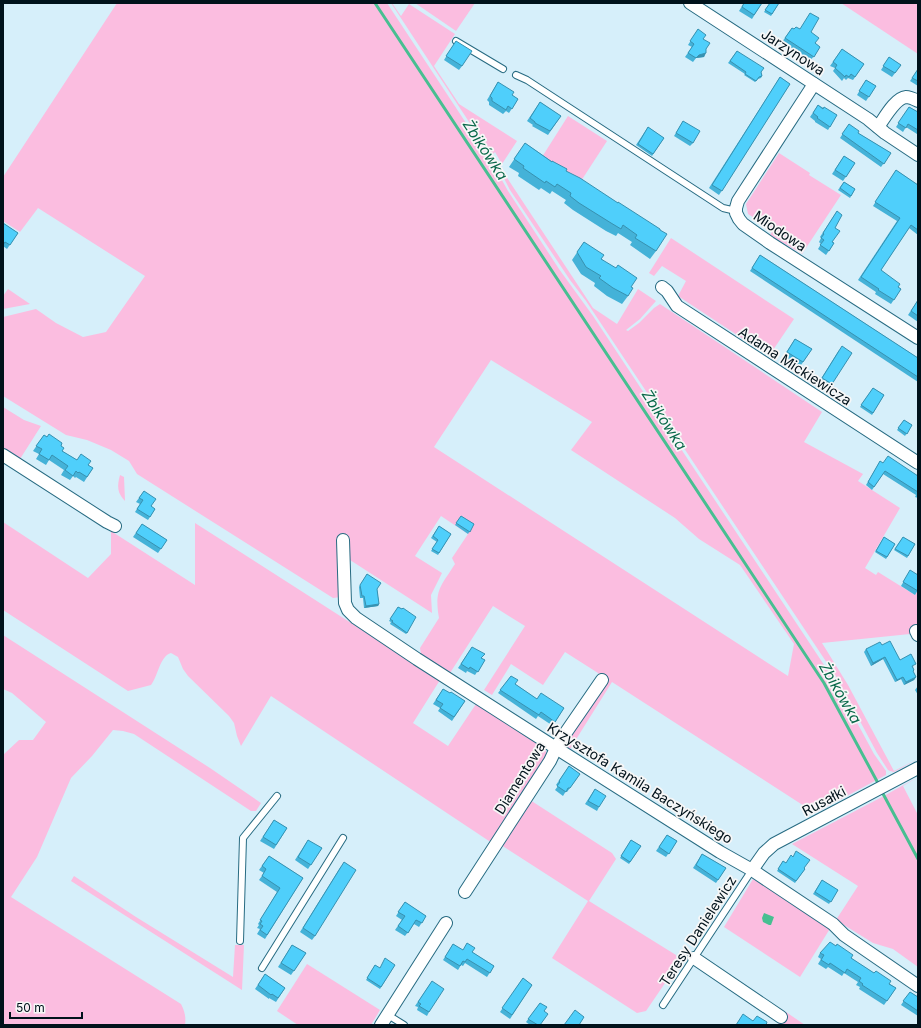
<svg xmlns="http://www.w3.org/2000/svg" width="921" height="1028" font-family="Inter,sans-serif">
	<rect width="100%" height="100%" fill="#d6effa"/>
	<g fill="#fbbde0" fill-rule="evenodd">
		<path d="M117,3H387L493,164L508,191L559,269L593,316L834,680L874,754L886,771V775L815,813L612,682L570,749L563,745L600,676L598,673L565,652L543,685L511,664L492,695L484,690L525,626L493,606L450,673L421,654L420,648L439,618C434,590 441,586 455,564L452,558L468,534L441,516L415,556L442,573L431,595L432,613L350,560L349,540L341,597L333,598L137,474L129,461L111,450L87,440L66,435L3,396V317L36,309L56,323L83,337L106,332L145,276L38,208L20,232L3,221V177ZM491,360L592,422L571,450L675,518L699,539L740,565L794,644L788,676L434,447Z"/>
		<path d="M391,3H392L401,16L409,4L455,34L434,66L459,104L517,141L502,164L495,152L492,155L593,308L617,324L638,289L656,301L640,319L626,330L628,331L639,323L654,308L660,304L822,412L804,442L863,474L858,481L900,508L865,568L876,575L878,572L915,595L918,590V626L910,631V634L822,643L848,685L894,771L918,759L894,772L890,771L888,770L877,753L837,678L610,337L586,301L570,280L510,190L496,163Z"/>
		<path d="M415,3H475L456,31Z"/>
		<path d="M841,3H918V54Z"/>
		<path d="M568,116L607,141L581,181L542,157Z"/>
		<path d="M779,153L810,173L809,175L841,195L802,254L770,235L773,230L748,214L746,204Z"/>
		<path d="M671,238L794,319L769,356L678,296L686,281L662,266L654,276L649,273Z"/>
		<path d="M8,289L30,304L3,309V296Z"/>
		<path d="M3,407L24,420L41,426L20,459L3,448Z"/>
		<path d="M120,475L124,477L125,501C117,493 117,486 120,475Z"/>
		<path d="M3,522L88,578L111,554V531L195,585V523L440,680L413,723L448,746L476,704L545,747L546,753V760L492,843L271,696L241,746L237,736L234,723L229,716L188,676L183,669L178,657L171,653C160,656 158,676 151,685L128,691L3,610Z"/>
		<path d="M3,635L210,768L261,803L256,811H251L134,734L123,731L113,730L92,756L71,778L37,857L11,897L181,1004C185,1012 186,1017 185,1025H3V755L19,740H33L46,722L12,693L3,689Z"/>
		<path d="M918,777L903,786L918,815V967L893,949L873,943L836,920L858,886L792,844L882,797Z"/>
		<path d="M530,800L612,853L616,859L589,901L676,955L678,964L646,1011L637,1013L552,958L588,901L501,845Z"/>
		<path d="M74,876L136,917L233,977L235,945H244L242,990L71,881Z"/>
		<path d="M753,879L831,927L800,977L724,927Z"/>
		<path d="M307,964L380,1010L371,1025H298L277,1011Z"/>
		<path d="M786,1012L805,1025H777Z"/>
	</g>
	<path fill="#47bf91" d="M764,913L774,917L771,925H769L763,922L762,918Z"/>
	<g fill="none" stroke-linecap="round" stroke-linejoin="round">
		<g stroke="#47bf91" stroke-width="3">
			<path d="M375,3L824,683L879,785"/>
			<path d="M881,790L918,859"/>
		</g>
		<defs>
			<g id="service">
				<path d="M456,41L503,69"/>
				<path d="M516,75L527,80L723,208L736,211"/>
				<path d="M240,941L243,838L277,796"/>
				<path d="M262,968L343,838"/>
				<path d="M663,1005L752,870"/>
				<path d="M388,1015L404,1025"/>
			</g>
			<g id="minor">
				<path d="M690,3L868,119L885,133L918,155"/>
				<path d="M814,84L738,201L736,208V213L739,219L743,224L770,243L918,338"/>
				<path d="M878,127C884,119 895,98 906,97C910,97 914,99 918,101"/>
				<path d="M662,287L667,291L677,306L918,463"/>
				<path d="M3,455L107,522L115,526"/>
				<path d="M343,540L345,603L348,610L356,618L417,659L556,748L720,852L752,870L833,924L844,935L918,986"/>
				<path d="M916,631L918,635"/>
				<path d="M752,870L764,853L774,844L918,768"/>
				<path d="M465,892L550,761L558,744L602,680"/>
				<path d="M694,958L781,1017"/>
				<path d="M381,1025L446,923"/>
			</g>
		</defs>
		<use href="#service" stroke="#276b82" stroke-width="8"/>
		<use href="#minor" stroke="#276b82" stroke-width="14"/>
		<use href="#service" stroke="#fff" stroke-width="6"/>
		<use href="#minor" stroke="#fff" stroke-width="12"/>
	</g>
	<g fill="#44b2d8">
		<path d="M744,3H762L752,19L739,11Z"/>
		<path d="M770,3H779L771,16L764,12Z"/>
		<path d="M792,28L794,29H800L811,32L815,43L820,47L811,60L782,42Z"/>
		<path d="M698,29L703,39L706,49L704,57L696,58L693,62L685,57L692,47L688,45Z"/>
		<path d="M456,41L462,66L459,70L444,60Z"/>
		<path d="M842,49L864,64L853,80L848,78L846,80L844,78L842,81L833,71L835,68L830,66Z"/>
		<path d="M737,51L761,72L762,76L761,78L758,79L755,82L744,75L745,74L728,63Z"/>
		<path d="M889,57L901,65L892,77L881,70Z"/>
		<path d="M918,69V86L910,81Z"/>
		<path d="M780,77L790,84L719,195L709,188Z"/>
		<path d="M866,80L876,86L866,101L857,95Z"/>
		<path d="M498,82L512,95L518,99L509,113L506,111L503,114L489,105V102L487,100Z"/>
		<path d="M540,102L561,116L548,135L532,126L533,125L527,121Z"/>
		<path d="M818,105L837,115L828,130L815,122V121L810,117Z"/>
		<path d="M909,107L918,112V132L917,134L906,127L903,132L896,127Z"/>
		<path d="M683,121L693,143L690,146L674,136Z"/>
		<path d="M849,124L858,133L891,153L881,167L840,138Z"/>
		<path d="M648,127L664,138L652,156L636,145Z"/>
		<path d="M525,143L566,171L660,230L656,251L650,259L630,245L632,242L618,233L616,236L606,231L573,210L564,203L566,200L552,191L550,194L541,188L539,190L518,176L519,173L509,167Z"/>
		<path d="M844,156L855,163L843,181L832,174Z"/>
		<path d="M896,170L918,185V235L909,228L881,270L898,287L901,289L891,304L875,294L876,292L858,280L897,221L873,206Z"/>
		<path d="M844,182L855,189L850,198L838,190Z"/>
		<path d="M837,211L832,242L834,243L826,255L818,249L821,244L819,242L821,238L820,237Z"/>
		<path d="M3,223L18,233L7,249L3,246Z"/>
		<path d="M584,242L631,287L628,296L622,304L607,296L594,286L595,283L581,274L572,260Z"/>
		<path d="M760,255L918,358V382L750,271Z"/>
		<path d="M918,300V322L908,315Z"/>
		<path d="M795,339L812,349L799,368L783,357Z"/>
		<path d="M839,350L832,384L830,388L819,382Z"/>
		<path d="M873,388L884,395L872,415L860,407Z"/>
		<path d="M904,420L912,425L905,436L897,430Z"/>
		<path d="M44,435L61,446L62,451L77,460L88,465L93,468L84,482L76,477L75,478L73,476L70,480L61,475L64,470L49,460L46,465L36,459L39,454L33,451Z"/>
		<path d="M880,461L883,463L918,476V498L915,497L916,495L883,474L872,490L866,485Z"/>
		<path d="M144,491L151,506L155,509L148,520L135,512L140,504L136,502Z"/>
		<path d="M461,516L474,524L468,534L455,525Z"/>
		<path d="M142,524L167,540L158,553L133,537Z"/>
		<path d="M439,526L451,534L438,555L431,551L437,542L431,538Z"/>
		<path d="M884,537L895,544L886,559L875,552Z"/>
		<path d="M903,537L915,544L907,558L894,550Z"/>
		<path d="M367,574L377,589L379,604L378,606L364,608L363,598H360L359,587Z"/>
		<path d="M908,574L918,590L915,595L901,586Z"/>
		<path d="M398,607L402,609L407,633L406,634L390,624L391,622L389,621Z"/>
		<path d="M882,645L900,660L914,667H913L914,670L913,672L916,677L914,680L904,685L901,679L895,682L883,659L871,666L864,652L866,649Z"/>
		<path d="M472,647L481,658L485,660L475,675L467,671L466,673L458,668Z"/>
		<path d="M511,676L515,684L537,699L564,708L553,726L538,716L536,719L498,693Z"/>
		<path d="M918,686V695L915,690Z"/>
		<path d="M443,689L450,693L465,701L452,721L438,711L440,708L433,704Z"/>
		<path d="M569,766L580,774L567,792L566,791L563,796L555,790L558,786L556,785Z"/>
		<path d="M595,789L599,807L597,811L585,804Z"/>
		<path d="M274,820L287,828L274,849L260,841Z"/>
		<path d="M667,835L677,841L666,857L656,851Z"/>
		<path d="M631,840L641,846L629,864L620,858Z"/>
		<path d="M306,843L322,848L308,869L295,860Z"/>
		<path d="M702,854L726,868L716,883L693,868Z"/>
		<path d="M269,856L303,878L265,939L257,934L260,929L257,928L259,925L258,924L277,892L259,880L264,873L259,870Z"/>
		<path d="M793,857L805,869L795,883L777,871L783,861L786,863Z"/>
		<path d="M341,866L315,936L312,940L300,932Z"/>
		<path d="M822,880L838,890L829,904L813,894Z"/>
		<path d="M405,902L426,916L419,927L414,924L405,936L395,930L402,920L396,916Z"/>
		<path d="M453,944L462,950L472,952L494,966L487,977L465,963L463,966L461,965L458,970L443,960Z"/>
		<path d="M292,945L306,953L291,975L278,967Z"/>
		<path d="M820,953L851,958L896,988L884,1005L859,989L860,987L856,985L858,982L844,973L842,976L828,967L826,969L818,964L821,959L818,957Z"/>
		<path d="M375,965L379,968L395,965L380,989L366,980Z"/>
		<path d="M265,974L285,988L276,1002L269,998V999L255,989Z"/>
		<path d="M523,978L532,985L510,1019L500,1012Z"/>
		<path d="M432,981L429,1012L427,1016L417,1010L418,1007L415,1006Z"/>
		<path d="M910,992L918,997V1016L901,1005Z"/>
		<path d="M540,1003L544,1011L540,1025H530L526,1022Z"/>
	</g>
	<g fill="#3791b0">
		<path d="M706,53L704,57L696,58L699,55Z"/>
		<path d="M379,604L378,606L364,608L366,606Z"/>
		<path d="M885,657L883,659L871,666L873,663Z"/>
		<path d="M903,677L901,679L895,682L897,680Z"/>
		<path d="M916,677L914,680L904,685L906,682Z"/>
	</g>
	<g fill="#4fcffb" stroke="#3791b0">
		<path d="M744,3H762L754,15L742,7Z"/>
		<path d="M770,3H779L772,14L765,10Z"/>
		<path d="M810,13L819,18L811,32L819,38L815,43L820,47L814,57L785,38L792,28L794,29L796,27L800,29Z"/>
		<path d="M698,29L706,35L703,39L710,43L706,49V53L699,55L696,58L688,53L694,44L690,41Z"/>
		<path d="M456,41L472,51L462,66L446,56Z"/>
		<path d="M842,49L864,64L855,77L851,74L849,77L846,75L845,77L835,68L837,65L833,62Z"/>
		<path d="M737,51L764,68L761,72L762,76L759,77L756,81L745,74L746,72L730,61Z"/>
		<path d="M889,57L901,65L895,73L883,66Z"/>
		<path d="M918,69V81L912,78Z"/>
		<path d="M780,77L790,84L722,191L712,185Z"/>
		<path d="M866,80L876,86L869,97L859,91Z"/>
		<path d="M498,82L514,92L512,95L518,99L512,109L508,106L506,110L492,101V98L490,96Z"/>
		<path d="M540,102L561,116L550,131L535,123V122L530,118Z"/>
		<path d="M818,105L823,109L824,107L837,115L830,127L817,118L818,117L813,113Z"/>
		<path d="M909,107L918,112V130L908,124L906,128L898,123Z"/>
		<path d="M683,121L700,131L693,143L676,133Z"/>
		<path d="M849,124L859,131L858,133L891,153L884,164L842,134Z"/>
		<path d="M648,127L664,138L653,154L638,144Z"/>
		<path d="M525,143L552,162V161L567,169L566,171L580,178L618,203V202L660,229V230L667,234L656,251L635,238L637,235L623,225L621,229L611,223L579,203L570,196L571,193L557,184L555,187L546,181L545,183L523,168L524,166L514,159Z"/>
		<path d="M844,156L855,163L846,177L835,170Z"/>
		<path d="M896,170L918,185V230L911,225L881,270L900,284L898,287L901,289L894,300L878,290L879,289L861,277L900,218L875,202Z"/>
		<path d="M844,182L855,189L851,196L840,188Z"/>
		<path d="M837,211L842,215L835,228L840,231L832,242L834,243L829,251L820,245L824,240L821,238L824,234L823,233Z"/>
		<path d="M3,223L18,233L10,245L5,242L3,245Z"/>
		<path d="M584,242L604,255L601,259L616,268L618,265L637,278L631,287L633,288L628,296L613,288L599,278L601,276L586,267L577,252Z"/>
		<path d="M760,255L918,358V377L752,268Z"/>
		<path d="M918,300V316L911,311Z"/>
		<path d="M795,339L812,349L803,362L787,352Z"/>
		<path d="M842,346L852,353L832,384L822,378Z"/>
		<path d="M873,388L884,395L873,413L861,405Z"/>
		<path d="M904,420L912,425L907,434L898,428Z"/>
		<path d="M49,434L62,443L61,446L64,448L62,451L77,460L81,454L91,461L88,465L93,468L87,477L79,472L78,473L76,471L73,476L65,470L68,466L52,455L49,460L39,454L42,449L36,446L44,435L47,437Z"/>
		<path d="M888,456L918,476V492L885,471L874,487L868,482L880,461L883,463Z"/>
		<path d="M144,491L156,499L151,506L155,509L150,517L137,509L143,500L139,498Z"/>
		<path d="M461,516L474,524L470,532L456,523Z"/>
		<path d="M142,524L167,540L161,549L136,533Z"/>
		<path d="M439,526L451,534L439,553L432,549L438,540L433,536Z"/>
		<path d="M884,537L895,544L887,557L876,551Z"/>
		<path d="M903,537L915,544L908,556L895,549Z"/>
		<path d="M910,570L918,575V591L903,582Z"/>
		<path d="M367,574L381,583L377,589L379,604L366,606L364,596H362L360,585Z"/>
		<path d="M398,607L402,609L403,608L416,617L407,633L392,622L393,621L390,619Z"/>
		<path d="M890,641L900,660L911,654L916,664L912,666L914,670L913,671L916,677L906,682L903,677L897,680L885,657L873,663L866,649L880,642L882,645Z"/>
		<path d="M472,647L485,654L481,658L485,660L478,672L470,667L469,669L461,664Z"/>
		<path d="M511,676L518,680L515,684L537,699L541,693L564,708L555,722L541,712L539,715L500,690Z"/>
		<path d="M443,689L450,693L451,692L465,701L454,717L440,708L443,704L436,700Z"/>
		<path d="M569,766L580,774L570,788H568L566,792L557,786L560,782L559,781Z"/>
		<path d="M595,789L606,796L599,807L588,801Z"/>
		<path d="M274,820L287,828L276,845L263,837Z"/>
		<path d="M667,835L677,841L669,854L659,847Z"/>
		<path d="M308,840L322,848L311,865L298,857Z"/>
		<path d="M631,840L641,846L630,862L621,856Z"/>
		<path d="M796,851L810,860L804,868L805,869L796,881L778,869L783,861L786,863L791,855L793,857Z"/>
		<path d="M702,854L726,868L718,880L696,865Z"/>
		<path d="M269,856L303,878L267,935L260,930L263,926L260,924L262,921L260,920L280,888L262,876L266,869L262,866Z"/>
		<path d="M344,862L356,870L315,936L303,928Z"/>
		<path d="M822,880L838,890L831,902L815,892Z"/>
		<path d="M405,902L426,916L422,923L416,920L408,933L398,926L405,916L398,912Z"/>
		<path d="M830,942L836,946L837,944L853,955L851,958L874,973L876,971L891,981L889,984L896,988L887,1001L862,985L863,984L859,981L861,978L847,969L845,973L830,963L829,965L821,960L824,955L820,953Z"/>
		<path d="M467,943L475,948L472,952L494,966L490,973L467,959L465,962L463,961L460,966L445,957L453,944L463,950Z"/>
		<path d="M292,945L306,953L294,971L281,963Z"/>
		<path d="M385,958L395,965L381,987L367,978L375,965L380,968Z"/>
		<path d="M265,974L285,988L278,998L272,994L271,995L258,985Z"/>
		<path d="M523,978L532,985L512,1015L502,1008Z"/>
		<path d="M432,981L444,989L429,1012L419,1006L421,1004L418,1002Z"/>
		<path d="M910,992L918,997V1011L903,1001Z"/>
		<path d="M540,1003L547,1007L544,1011L548,1014L540,1025H538L528,1019Z"/>
		<path d="M575,1010L584,1017L579,1025H564Z"/>
		<path d="M743,1014L753,1021L757,1016L767,1022L766,1025H736Z"/>
	</g>
	<g text-anchor="middle" stroke-width="3.5" stroke-linejoin="round" paint-order="stroke">
		<g font-size="14" fill="#00121b" stroke="#f7f7f7">
			<text transform="translate(793 52) rotate(33)" y="5">Jarzynowa</text>
			<text transform="translate(780 231) rotate(34)" y="5">Miodowa</text>
			<text transform="translate(795 366) rotate(33)" y="5">Adama Mickiewicza</text>
			<text transform="translate(520 778) rotate(-58)" y="5">Diamentowa</text>
			<text transform="translate(640 783) rotate(32)" y="5">Krzysztofa Kamila Baczyńskiego</text>
			<text transform="translate(824 801) rotate(-28)" y="5">Rusałki</text>
			<text transform="translate(698 931) rotate(-57)" y="5">Teresy Danielewicz</text>
		</g>
		<g font-size="15" font-style="italic" fill="#09684a" stroke="#f7f7f7">
			<text transform="translate(485 150) rotate(57)" y="5">Żbikówka</text>
			<text transform="translate(664 420) rotate(57)" y="5">Żbikówka</text>
			<text transform="translate(840 693) rotate(60)" y="5">Żbikówka</text>
		</g>
	</g>
	<rect width="921" height="1028" fill="none" stroke="#00121b" stroke-width="8"/>
	<path d="M10 1012v6h72v-6" fill="none" stroke="#00121b" stroke-width="2"/>
	<text x="16" y="1012" font-size="12" fill="#00121b" stroke="#f7f7f7" stroke-width="3" paint-order="stroke">50 m</text>
</svg>
